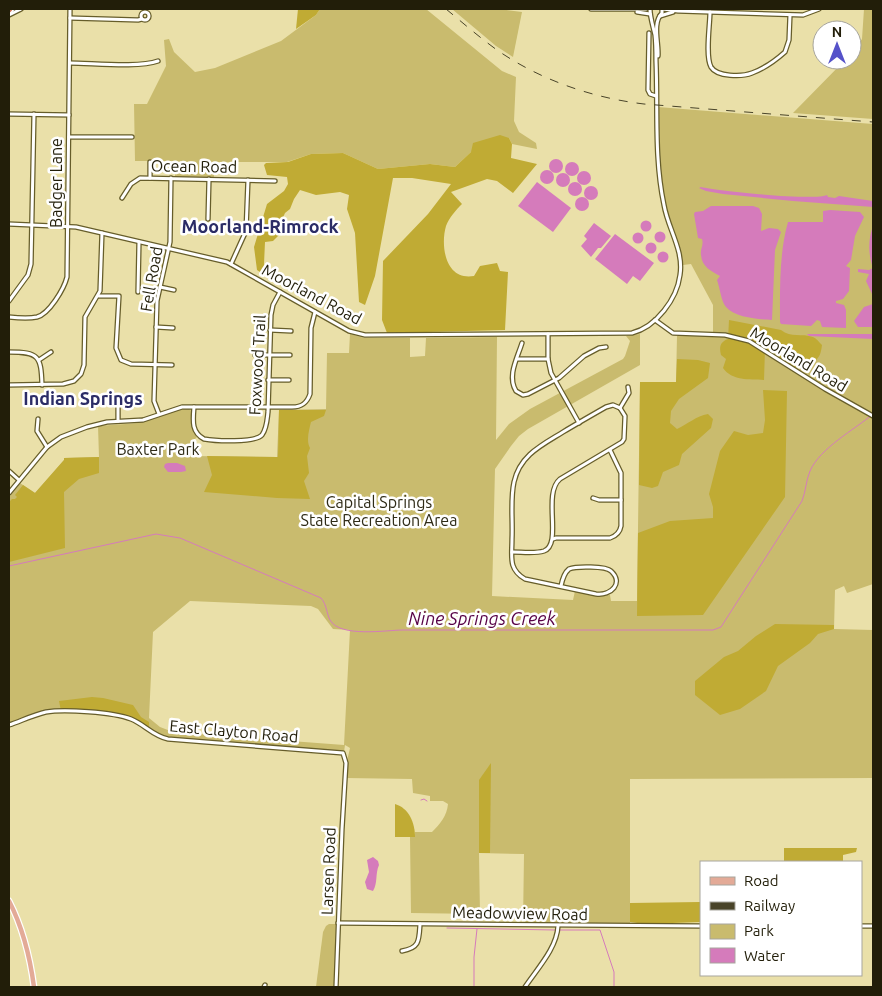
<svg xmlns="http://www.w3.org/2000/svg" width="882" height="996" font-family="Ubuntu,sans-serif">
	<rect width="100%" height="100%" fill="#eae0a9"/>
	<g fill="#c9bb6e" fill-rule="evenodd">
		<path d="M320,9H426L502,71L516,77L514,121L519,132L536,143L537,149L512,144L509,138L471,152L455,167L430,164L378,169L343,153L311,154L287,162H214V177H175V161H135L134,104H147L166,66L164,40L169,39L174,52L195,72L215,68L281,41L316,15Z"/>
		<path d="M452,9H499L522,12L513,57L496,46Z"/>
		<path d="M864,9H873V119L793,113L845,60H852V52L862,39Z"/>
		<path d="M658,107L873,124V414L869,416L873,419V584L847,593L844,586L835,590L834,629L873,630V778L630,779V925L523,924L524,854L479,853L480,914L411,913L410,837H415V832H432C440,824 447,816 448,804L443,801H430V796L413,793L412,779L346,778L347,761L350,748L345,745L344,752L182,739L162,736L138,722L115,715L65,711L42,713L9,725V497L20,483L35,493L64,460V458L99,457L98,426L139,423L176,410L189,409L192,411V427L197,437L191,443V456L277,457L279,410L326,409L327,353H349L350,334L364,338H410V357L425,356L426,338L497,337L496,440L509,424L530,409L623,359L625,356L630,341L626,336L640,334V365L528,429L519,436L511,446L495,469L492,596L573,600L575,591L598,596L610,595L611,601H637L640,382H676L677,336H713V305L691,264L683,265C682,245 671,228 666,209C659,176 660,140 658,107ZM190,601L311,606L318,609L333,629L350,630L344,745L173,732L160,727L149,718L153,632Z"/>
		<path d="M329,924H336L335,987H316L323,932L326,926Z"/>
	</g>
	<g fill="#c0ab34">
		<path d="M298,9H320L316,15L296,29Z"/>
		<path d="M500,135L509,138L512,144L511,158L537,164L513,193L497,181L487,179L451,192L462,204C456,210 449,218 446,226C440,247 446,281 474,276L480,266L497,263L500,271L508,272L505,330L387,333L382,320L383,261L428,214L451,184L412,178H393L375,276L365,305L359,302L355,233L347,209L349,195L340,192L316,195L300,190L294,199L290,209L285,213L281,222V233L273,241L265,242L264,264L268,269L266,276L257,270L254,247L267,204L284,191L288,184L287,177L267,175L264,165L266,163L288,162L311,154L343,153L378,169L430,164L455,167L471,152L473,143Z"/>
		<path d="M729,320L781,330C791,338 802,333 813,337C816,338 819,342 822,345C821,353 820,357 814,362C798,377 780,359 765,349L764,380C749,379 732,381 723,368L726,359L721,355C719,347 720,342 728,339Z"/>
		<path d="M677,359L698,360L710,363L708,378L679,399L671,411L670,423L677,429C688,424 696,416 708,414L713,419L711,428L682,454L679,465L663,472L658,486L652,488L639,485L640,382H676Z"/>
		<path d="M763,390L787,391L785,497L703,615L637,616L638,533L670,521L713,518V507L709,494L720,451L734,431L748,435L763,433L765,420Z"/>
		<path d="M279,410H326L324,416L311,422C309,430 306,441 310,448L307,456L309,473L304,481L310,499L277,498L204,492L212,475L207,456L278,457Z"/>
		<path d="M99,457V473L79,479L64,492L65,548L9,562V502L12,499H15L17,497L15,495L23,485L35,493L64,460V458Z"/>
		<path d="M775,624L834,625V629L818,634L810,643L778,666L766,691L740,709L720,715L695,695V681L724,657L738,651L756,636Z"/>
		<path d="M92,697L103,698L133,705L141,717L149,722V727L115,715L61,711L59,701Z"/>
		<path d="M491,763L490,853H479V780Z"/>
		<path d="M395,804C409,808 415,823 415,837H395Z"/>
		<path d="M784,848H857L856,852L843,855V862H784Z"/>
		<path d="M700,902L701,922L645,924L630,922V903Z"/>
	</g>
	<g fill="#d57bbb">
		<circle cx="556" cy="166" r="7"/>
		<circle cx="572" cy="169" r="7"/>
		<circle cx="547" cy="177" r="7"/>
		<circle cx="584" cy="178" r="7"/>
		<circle cx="563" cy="180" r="7"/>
		<path d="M537,182L571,208L553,232L518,206Z"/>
		<circle cx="575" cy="189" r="7"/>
		<circle cx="591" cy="193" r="7"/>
		<path d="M701,187C719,191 814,201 827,195L828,197L835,198L839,196L873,201V207L793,201L723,194L706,191L699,188Z"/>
		<circle cx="582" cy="204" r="7"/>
		<path d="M711,206H753L759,208L762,214L761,231L769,228L778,229L781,232L775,250L772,320C759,319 735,318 726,307C721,301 720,288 717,280L720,276C711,271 702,267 701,255C700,249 704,245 702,239L698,238L694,214L695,212L703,211Z"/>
		<path d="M830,210L860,212L864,217L855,236L851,260L846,266L850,268L849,291L843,299L836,301V303L844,305L846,310V328L822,327L820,321L817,320L811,326L781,324L780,322C780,289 779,254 788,222H823V211Z"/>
		<circle cx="646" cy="226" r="5.5"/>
		<path d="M594,223L611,236L601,248H598L591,257L581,246L587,239L584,236Z"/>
		<path d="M873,226V296L866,281L869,274L858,272V269L869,270L873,268C868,253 868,240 873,226Z"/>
		<circle cx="660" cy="237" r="5.5"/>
		<circle cx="638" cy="238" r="5.5"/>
		<path d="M615,234L654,263L640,281L633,276L627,284L595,259Z"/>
		<circle cx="651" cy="248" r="5.5"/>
		<circle cx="663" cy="257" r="5.5"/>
		<path d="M873,304V327H858L854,321L864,307Z"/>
		<path d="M807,334H873V339L809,336Z"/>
		<path d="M168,463H177L185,466L186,471L181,472H168L164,467L165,464Z"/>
		<path d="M373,857L378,861L379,865C375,874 378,883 373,891L367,889L365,882L369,872L367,860Z"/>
	</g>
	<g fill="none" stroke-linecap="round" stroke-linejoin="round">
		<g stroke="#d57bbb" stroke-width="1">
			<path d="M9,566L156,534L180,538L321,598C327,605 326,612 330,620C340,638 387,630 403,630H713L721,627L802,501C806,491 806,480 810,471C820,448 854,430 873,414"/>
			<path d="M421,800L424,799L427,801"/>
			<path d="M447,928L555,930"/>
			<path d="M560,930H600L614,972V987"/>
			<path d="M474,987V957L477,929"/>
		</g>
		<defs>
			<g id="minor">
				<path d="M591,9H646"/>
				<path d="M663,9L678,11L803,15L819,9"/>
				<path d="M637,12L650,14"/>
				<path d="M710,12C710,25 705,56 711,67C717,77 742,77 752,73C763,69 776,60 785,52L789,40L790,15"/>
				<circle cx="145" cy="16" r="4"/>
				<path d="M9,15L21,9"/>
				<path d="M660,16L673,12"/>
				<path d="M70,18L138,20L142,19"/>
				<path d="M649,33L648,90L650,94L656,96"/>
				<path d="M658,56C659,43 652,23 662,13V9"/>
				<path d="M70,63C92,63 139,68 158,61"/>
				<path d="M9,114L69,115"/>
				<path d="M69,137H132"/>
				<path d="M150,162V178"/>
				<path d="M122,198L131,184L140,178L275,181"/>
				<path d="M208,219L209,179"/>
				<path d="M9,224L76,227L227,262L349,331L365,335L632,333C656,327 677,299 680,275C684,250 668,229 664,205C654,158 658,109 656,61C656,52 656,43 655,35C653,26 650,17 650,9"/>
				<path d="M231,264L246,231L248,180"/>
				<path d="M160,287L174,290"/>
				<path d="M138,292L139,242"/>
				<path d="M99,296H119L116,348L121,360L131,364L172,365"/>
				<path d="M9,301L28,275L31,264L34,114"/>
				<path d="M9,317C18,318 28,319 37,317C49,314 64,289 67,277L70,9"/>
				<path d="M655,320L673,333L725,335L749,341L825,389L873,416"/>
				<path d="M156,327L173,328"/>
				<path d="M270,330L291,331"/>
				<path d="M548,334V359L551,373L579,423"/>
				<path d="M522,343C517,359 507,376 516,391L523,395L528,394L559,378L584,356L599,348L606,347"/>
				<path d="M9,352C39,352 41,356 42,385"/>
				<path d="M255,355H290"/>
				<path d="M517,359H548"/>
				<path d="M39,360L51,352"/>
				<path d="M268,380H289"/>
				<path d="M9,385L63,384L74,381L81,374L84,365L85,317L100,291L102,233"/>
				<path d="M194,407C193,420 191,432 204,439C215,441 255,443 262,435C267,428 267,420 268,412L271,315L273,305L280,292"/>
				<path d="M620,408L629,393L628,387"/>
				<path d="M159,414L154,401L157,301L170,242L171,178"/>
				<path d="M38,419L37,431L47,447"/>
				<path d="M118,421V399"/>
				<path d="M9,471L19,480"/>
				<path d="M9,493L47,447L61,437L87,427L107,422L143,420L182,407H292C302,407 307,403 310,394L311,328L315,312"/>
				<path d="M593,498L599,500H621"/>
				<path d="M553,539L556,538H610C616,536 620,532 621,526V473L610,450"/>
				<path d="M512,552C522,552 535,554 544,551C563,544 542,494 560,479L622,442L624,439L625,416L620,408"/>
				<path d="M561,586C562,581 564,573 569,569C576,566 606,566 611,571C624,583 611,596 596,594L525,579C508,569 512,557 512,539C513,520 510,500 514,482C520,455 542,445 563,432C578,423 592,415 606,407L613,405L620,408"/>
				<path d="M9,725C21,721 33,715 46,712C64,709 113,712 131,719C144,724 153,736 168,739L343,753L346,763L342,829L336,987"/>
				<path d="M338,923L701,926"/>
				<path d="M861,926H873"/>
				<path d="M402,951C420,948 419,940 420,924"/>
				<path d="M264,987L265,985"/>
				<path d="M525,987C537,969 557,948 558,926"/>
			</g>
			<path id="major" d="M9,901C23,928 30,957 34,987"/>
			<path id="highway" d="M9,10L10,9"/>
		</defs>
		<use href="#minor" stroke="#665d2a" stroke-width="5.5"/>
		<use href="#major" stroke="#fff" stroke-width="7"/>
		<use href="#highway" stroke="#fff" stroke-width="8"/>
		<use href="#minor" stroke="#fff" stroke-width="3"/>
		<use href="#major" stroke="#e3aa97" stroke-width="4.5"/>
		<use href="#highway" stroke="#d17151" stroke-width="5"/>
		<path stroke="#494429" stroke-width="1" stroke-dasharray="9 9" stroke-linecap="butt" d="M446,9C463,23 479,37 497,50C540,80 593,98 644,104L873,122"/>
	</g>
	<g text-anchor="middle" stroke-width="5" stroke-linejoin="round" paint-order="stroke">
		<g font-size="16" fill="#221e09" stroke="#fff">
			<text transform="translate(194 166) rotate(1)" y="6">Ocean Road</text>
			<text transform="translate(56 183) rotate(-90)" y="6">Badger Lane</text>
			<text transform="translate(151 279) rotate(-80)" y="6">Fell Road</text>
			<text transform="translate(312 294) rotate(28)" y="6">Moorland Road</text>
			<text transform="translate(799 359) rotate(31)" y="6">Moorland Road</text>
			<text transform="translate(257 365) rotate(-87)" y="6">Foxwood Trail</text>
			<text transform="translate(234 731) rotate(5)" y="6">East Clayton Road</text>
			<text transform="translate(328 871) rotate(-88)" y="6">Larsen Road</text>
			<text transform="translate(520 913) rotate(1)" y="6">Meadowview Road</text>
		</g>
		<g font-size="16" fill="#2f2b17" stroke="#fff">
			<text x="158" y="455">Baxter Park</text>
			<text x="379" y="508">Capital Springs<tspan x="379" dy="18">State Recreation Area</tspan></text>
		</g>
		<g font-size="18" font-weight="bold" fill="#2b2c66" stroke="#fff">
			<text x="260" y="233">Moorland-Rimrock</text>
			<text x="83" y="405">Indian Springs</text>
		</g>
		<g font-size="18" font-style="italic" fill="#570246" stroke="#fff">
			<text x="482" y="625">Nine Springs Creek</text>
		</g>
	</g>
	<rect width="882" height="996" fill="none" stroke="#221e09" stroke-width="20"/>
	<rect x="700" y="861" width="162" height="115" fill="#ffffff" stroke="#a7a59d"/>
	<rect x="710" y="877" width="25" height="8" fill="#e3aa97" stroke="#a7a59d"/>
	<text x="744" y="886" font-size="15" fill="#221e09">Road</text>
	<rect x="710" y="902" width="25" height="8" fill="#494429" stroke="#a7a59d"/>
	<text x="744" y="911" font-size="15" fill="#221e09">Railway</text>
	<rect x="710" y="924" width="25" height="15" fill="#c9bb6e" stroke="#a7a59d"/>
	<text x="744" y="936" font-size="15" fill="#221e09">Park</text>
	<rect x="710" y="948" width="25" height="15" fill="#d57bbb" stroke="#a7a59d"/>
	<text x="744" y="961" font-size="15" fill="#221e09">Water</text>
	<g transform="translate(837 45)"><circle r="24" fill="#ffffff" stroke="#a7a59d"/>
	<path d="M0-4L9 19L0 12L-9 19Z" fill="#5552c9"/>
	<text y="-8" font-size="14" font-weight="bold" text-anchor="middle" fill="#221e09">N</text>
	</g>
</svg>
